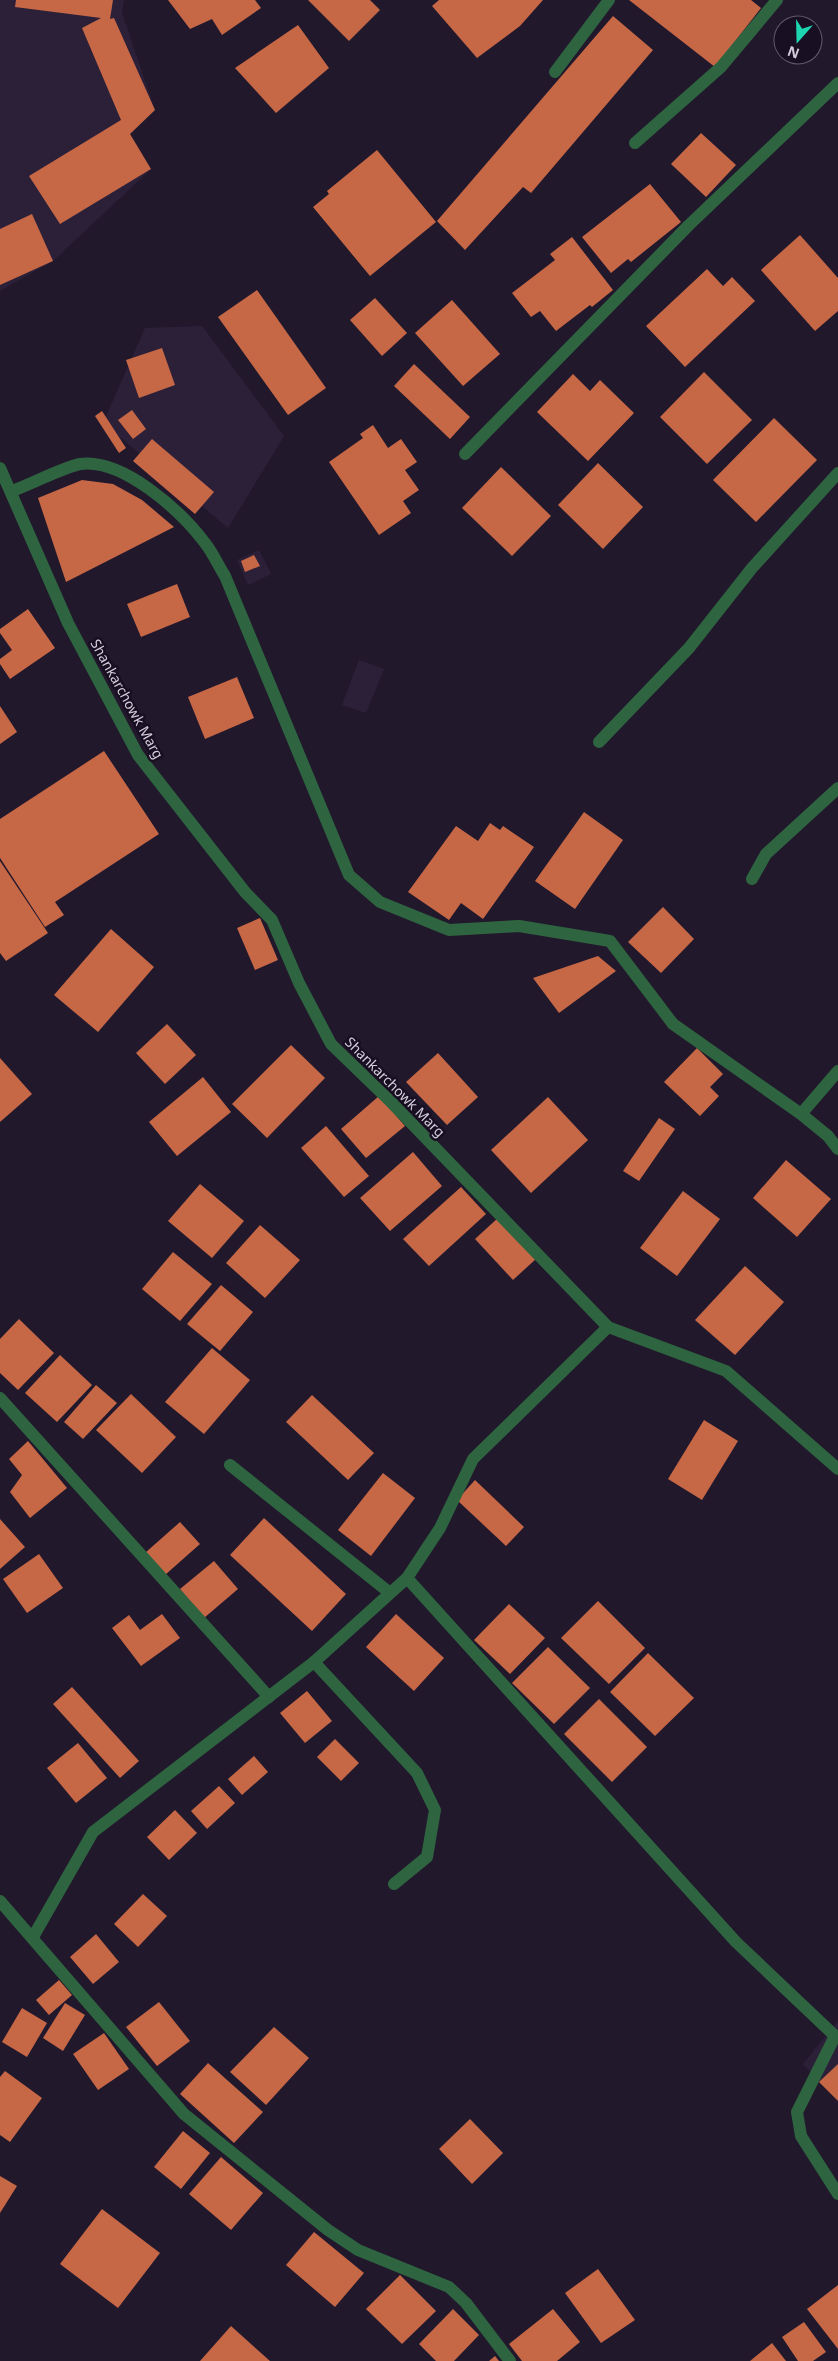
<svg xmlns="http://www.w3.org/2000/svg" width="838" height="2361" font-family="'Noto Sans',sans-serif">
	<rect width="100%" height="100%" fill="#21182c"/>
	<g fill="#2c2039">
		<path d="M0,0H124L122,13L155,110L130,134L151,169L53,261L0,291Z"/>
		<path d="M202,326L284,436L228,528L103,423L145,328Z"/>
		<path d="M259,550L271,574L248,585L237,560Z"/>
		<path d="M359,660L384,669L366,713L342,705Z"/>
		<path d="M838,2021V2101L803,2064Z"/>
	</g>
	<g fill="#c66746">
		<path d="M16,0H113L110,19L114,18L155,110L130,134L151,169L60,224L29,176L121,120L82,28L101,18L15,7Z"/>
		<path d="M168,0H255L261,8L222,35L212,19L190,29Z"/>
		<path d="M308,0H370L380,10L349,41Z"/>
		<path d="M439,0H543L520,26L477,58L432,6Z"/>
		<path d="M629,0H751L761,8L715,67Z"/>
		<path d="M613,16L653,50L531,193L523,187L465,250L437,221Z"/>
		<path d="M298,25L329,68L276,113L235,68Z"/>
		<path d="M701,133L736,165L706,197L671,164Z"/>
		<path d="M377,150L436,222L370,276L313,207L329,194L327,191Z"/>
		<path d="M650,184L681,222L631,262L628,259L611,273L582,237Z"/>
		<path d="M32,214L53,261L0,285V229Z"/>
		<path d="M800,235L838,278V311L815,331L761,270Z"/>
		<path d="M572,237L613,290L592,307L590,305L556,331L540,311L531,317L512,293L555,260L550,254Z"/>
		<path d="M707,269L723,286L732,277L755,301L685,367L646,326Z"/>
		<path d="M257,290L326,388L288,415L218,317Z"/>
		<path d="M375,298L407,333L382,356L350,320Z"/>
		<path d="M452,300L500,354L463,386L415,333Z"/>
		<path d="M162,348L175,385L139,398L126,360Z"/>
		<path d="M414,364L470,417L450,439L394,386Z"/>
		<path d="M704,372L752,420L707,464L660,417Z"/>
		<path d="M573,374L590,391L600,380L634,413L588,461L537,412Z"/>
		<path d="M132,410L146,429L133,439L118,420Z"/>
		<path d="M102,411L126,448L119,453L95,416Z"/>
		<path d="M774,418L817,460L756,522L713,480Z"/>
		<path d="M373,425L388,448L401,439L417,462L405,470L419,490L403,501L411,513L379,535L329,462L363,438L360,434Z"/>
		<path d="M152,439L214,492L195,514L133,461Z"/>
		<path d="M598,463L643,507L603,549L558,505Z"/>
		<path d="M501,467L551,516L512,556L462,508Z"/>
		<path d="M82,480L113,484L142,500L174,527L66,582L38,498Z"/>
		<path d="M254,555L260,566L245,572L241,561Z"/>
		<path d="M177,584L190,617L141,637L127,604Z"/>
		<path d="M28,609L55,648L10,679L0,664V659L12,650L0,633V629Z"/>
		<path d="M237,677L254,718L205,739L188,697Z"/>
		<path d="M0,706L17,732L0,744Z"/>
		<path d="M104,751L159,834L55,902L64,915L45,927L0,858V819Z"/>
		<path d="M584,812L623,840L575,909L535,881Z"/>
		<path d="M490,823L500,830L503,826L534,847L483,919L461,903L449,920L408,892L456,826L478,841Z"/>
		<path d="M0,861L48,933L6,961L0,953Z"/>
		<path d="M663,907L694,939L661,973L628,942Z"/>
		<path d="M260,918L278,960L255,970L237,928Z"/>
		<path d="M111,929L154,967L98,1032L54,995Z"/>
		<path d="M598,956L616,971L559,1013L533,978Z"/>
		<path d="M167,1024L196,1055L165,1084L136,1053Z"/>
		<path d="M291,1045L325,1078L267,1138L232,1104Z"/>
		<path d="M697,1048L723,1074L710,1087L719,1096L700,1116L664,1082Z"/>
		<path d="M438,1053L478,1097L447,1125L406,1082Z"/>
		<path d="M0,1058L32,1094L0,1122Z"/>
		<path d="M203,1077L231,1112L177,1156L149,1122Z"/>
		<path d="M379,1096L405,1126L366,1158L341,1129Z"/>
		<path d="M548,1097L588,1140L531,1193L491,1150Z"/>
		<path d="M659,1118L675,1129L639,1181L623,1171Z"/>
		<path d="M326,1126L369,1176L344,1197L301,1148Z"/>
		<path d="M413,1152L442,1186L390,1231L360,1198Z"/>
		<path d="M786,1160L831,1199L797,1237L753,1198Z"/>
		<path d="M200,1184L244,1221L212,1258L168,1221Z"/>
		<path d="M461,1187L486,1214L429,1266L403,1239Z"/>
		<path d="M683,1191L720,1219L677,1276L640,1248Z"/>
		<path d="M499,1217L537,1258L513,1280L475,1239Z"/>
		<path d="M260,1225L300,1260L265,1298L226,1263Z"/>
		<path d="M173,1252L212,1284L180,1321L142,1289Z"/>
		<path d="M745,1266L784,1302L735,1355L695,1320Z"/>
		<path d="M221,1285L253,1312L220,1351L187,1324Z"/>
		<path d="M19,1319L54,1353L18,1390L0,1373V1339Z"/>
		<path d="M212,1348L250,1380L204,1434L165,1402Z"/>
		<path d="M60,1355L92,1385L57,1422L25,1393Z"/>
		<path d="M96,1385L117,1403L83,1439L64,1422Z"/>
		<path d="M131,1394L176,1437L142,1473L96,1430Z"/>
		<path d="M312,1395L374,1453L348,1480L286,1422Z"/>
		<path d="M704,1420L738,1441L702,1500L668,1479Z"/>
		<path d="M28,1441L67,1488L30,1518L10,1492L22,1475L9,1459Z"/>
		<path d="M383,1473L415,1498L371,1556L338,1530Z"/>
		<path d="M475,1480L524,1527L506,1546L457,1500Z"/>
		<path d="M264,1518L346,1594L312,1631L230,1555Z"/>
		<path d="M0,1519L25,1547L0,1569Z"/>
		<path d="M180,1522L200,1544L165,1575L145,1553Z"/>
		<path d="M39,1554L63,1588L27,1613L3,1579Z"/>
		<path d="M214,1561L238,1589L204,1618L180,1589Z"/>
		<path d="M598,1601L645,1648L609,1684L561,1638Z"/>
		<path d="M509,1604L545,1638L510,1674L474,1640Z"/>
		<path d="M162,1614L180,1638L141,1666L112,1628L129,1615L140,1630Z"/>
		<path d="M396,1614L444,1658L414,1691L366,1647Z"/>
		<path d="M548,1647L590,1688L554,1724L512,1683Z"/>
		<path d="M648,1653L694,1698L655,1736L610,1692Z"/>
		<path d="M72,1687L139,1761L120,1778L53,1704Z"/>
		<path d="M307,1691L332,1721L305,1743L280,1713Z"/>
		<path d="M599,1699L647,1747L612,1782L564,1734Z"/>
		<path d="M335,1739L359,1763L341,1781L317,1757Z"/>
		<path d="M78,1743L107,1778L76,1803L47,1768Z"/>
		<path d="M254,1756L268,1772L242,1795L228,1779Z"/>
		<path d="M219,1786L235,1803L207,1829L191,1811Z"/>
		<path d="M175,1810L197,1833L169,1860L147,1837Z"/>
		<path d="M143,1894L167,1916L138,1947L114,1924Z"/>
		<path d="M96,1934L119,1962L93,1984L70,1957Z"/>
		<path d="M59,1980L72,1995L49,2015L36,2000Z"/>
		<path d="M159,2002L190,2041L157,2066L126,2027Z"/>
		<path d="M65,2003L85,2015L63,2051L43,2038Z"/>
		<path d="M22,2008L47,2023L27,2057L2,2042Z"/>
		<path d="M274,2027L309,2058L266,2105L230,2072Z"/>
		<path d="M104,2033L129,2069L98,2090L73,2054Z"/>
		<path d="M208,2063L263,2112L234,2143L180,2094Z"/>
		<path d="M838,2064V2101L819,2082Z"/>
		<path d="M5,2071L42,2098L10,2142L0,2135V2077Z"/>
		<path d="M470,2119L503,2153L472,2184L439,2149Z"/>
		<path d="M183,2131L210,2153L181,2189L154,2167Z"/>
		<path d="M221,2157L263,2193L231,2230L189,2194Z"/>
		<path d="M0,2176L17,2186L0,2213Z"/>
		<path d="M102,2209L160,2253L118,2308L60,2264Z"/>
		<path d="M314,2232L364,2273L335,2307L286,2265Z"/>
		<path d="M598,2269L635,2320L601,2343L565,2293Z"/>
		<path d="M400,2275L436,2311L402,2344L366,2309Z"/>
		<path d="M838,2285V2349L807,2309Z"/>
		<path d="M453,2309L479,2335L454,2361H436L419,2344Z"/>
		<path d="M553,2309L580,2342L557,2361H522L509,2344Z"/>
		<path d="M804,2322L826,2352L813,2361H798L782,2337Z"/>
		<path d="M231,2326L270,2361H200Z"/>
		<path d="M772,2343L786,2361H750Z"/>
		<path d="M495,2356L499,2361H489Z"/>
	</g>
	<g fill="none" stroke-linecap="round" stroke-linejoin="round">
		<g stroke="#2e6540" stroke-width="12">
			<path d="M555,72L609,0"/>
			<path d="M635,143L721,67L777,0"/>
			<path d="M465,454L689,225L838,83"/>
			<path d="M0,468L68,623L138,755L245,892L272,920L299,983L331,1044L391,1102L608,1327L726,1371L838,1469"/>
			<path d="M12,491C29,485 64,467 80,464C123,458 181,511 205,543C213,553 218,565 225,576L349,875L380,902L449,930L519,926L610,941L673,1024L801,1114L828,1136L838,1149"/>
			<path d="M599,742L689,648L752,568L838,473"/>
			<path d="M752,879L766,854L838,788"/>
			<path d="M801,1114L838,1071"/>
			<path d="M0,1398L269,1697"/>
			<path d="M230,1465L390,1593"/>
			<path d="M407,1578L736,1942L835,2036L797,2112L801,2136L838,2194"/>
			<path d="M314,1662L417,1773L435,1810L427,1857L394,1884"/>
			<path d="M0,1901L184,2114L328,2230L358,2250L449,2287L466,2303L510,2361"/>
			<path d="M33,1937L93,1832L314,1662L407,1578L440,1528L473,1459L608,1327"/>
		</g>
	</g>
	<g text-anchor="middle" stroke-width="5" stroke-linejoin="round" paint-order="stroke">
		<g font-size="14" fill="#d4cedc" stroke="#180f22">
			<text transform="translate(127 699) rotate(61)" y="5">Shankarchowk Marg</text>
			<text transform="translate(395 1087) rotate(45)" y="5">Shankarchowk Marg</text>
		</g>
	</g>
	<g transform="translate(798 40) rotate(200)"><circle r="24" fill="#180f22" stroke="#635b6c"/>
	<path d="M0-4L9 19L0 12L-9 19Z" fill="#1dd5b1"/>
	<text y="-8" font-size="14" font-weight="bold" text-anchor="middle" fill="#d4cedc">N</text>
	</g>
</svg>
